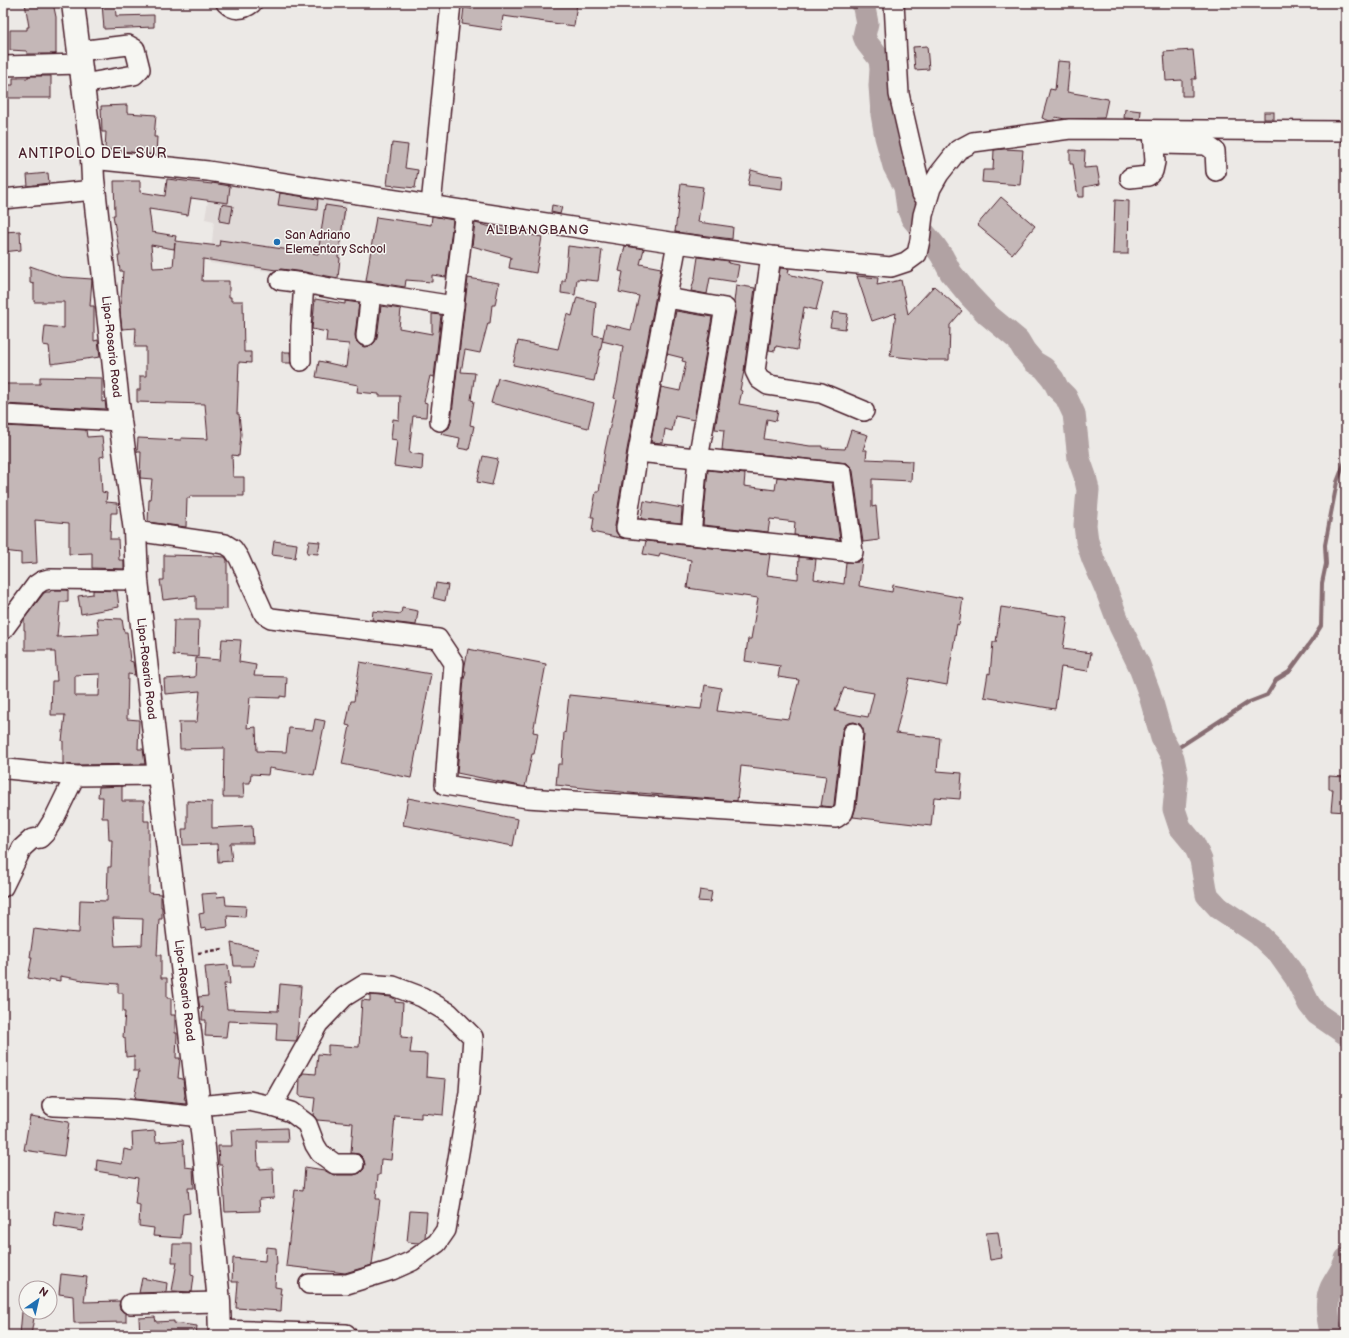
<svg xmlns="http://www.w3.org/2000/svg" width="1349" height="1338" font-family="'Balsamiq Sans',sans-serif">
	<rect width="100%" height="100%" fill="#ece9e6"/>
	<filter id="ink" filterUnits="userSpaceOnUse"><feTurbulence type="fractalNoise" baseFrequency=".025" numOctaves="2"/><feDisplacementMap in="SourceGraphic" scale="8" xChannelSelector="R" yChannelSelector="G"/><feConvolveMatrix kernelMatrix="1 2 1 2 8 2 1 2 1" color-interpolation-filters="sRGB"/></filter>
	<g filter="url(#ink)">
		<path fill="#e0dad8" d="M212,176L348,195L338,281L210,263L214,221L205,219Z"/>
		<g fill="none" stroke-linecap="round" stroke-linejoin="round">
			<path stroke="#886e73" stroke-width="4" d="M1170,753L1249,702L1267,695L1276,680L1289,672L1311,642L1321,626L1322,583L1326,564L1325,545L1337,482L1346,459"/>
			<g stroke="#b1a2a3" stroke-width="23">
				<path d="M863,3L867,23L864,36L867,43L878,57L880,60L881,69L880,86L882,114L886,137L894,166L905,187L908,208L912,218L935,246L942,256L951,273L969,295L988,315L1018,340L1024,350L1034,362L1044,368L1053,379L1058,389L1066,397L1074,414L1079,459L1085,476L1088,490L1085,525L1087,541L1093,559L1106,589L1120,626L1139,665L1149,692L1162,738L1173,758L1177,777L1174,809L1180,827L1194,844L1201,860L1207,895L1219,908L1258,934L1279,954L1296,978L1309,1004L1317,1014L1346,1034"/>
				<path d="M1332,1335C1328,1321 1325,1301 1331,1288C1336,1278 1343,1270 1346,1259"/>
			</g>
		</g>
		<g fill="#c4b7b7" stroke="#4a1f2b" fill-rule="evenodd">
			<path d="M25,3H53L56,17V54H27V51L10,50V30H27V27H29Z"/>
			<path d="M102,3H115L116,16L154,15V27L104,29Z"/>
			<path d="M472,3H577L574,26L503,16L501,30L462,24L464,7L472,9Z"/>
			<path d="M927,46L929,69L915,70L913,47Z"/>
			<path d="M1193,50L1196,79H1192V96H1182V80L1166,81L1164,52Z"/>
			<path d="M1058,61L1070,62L1067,92L1108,99L1104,118L1065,119L1055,117L1054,120L1050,121L1042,118L1050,89L1055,90Z"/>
			<path d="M28,76H51V98H3V85H13V78H28Z"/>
			<path d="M127,105V113L156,115L154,137H157L156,155L105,149L106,132H102L101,106Z"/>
			<path d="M1125,109L1141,111L1140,119L1124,118Z"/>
			<rect x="1264" y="112" width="10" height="7"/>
			<path d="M392,143L408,145L405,168L418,170L415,188L387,185Z"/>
			<path d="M1004,149L1023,150L1020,185L982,182L983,170H993L994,150Z"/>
			<path d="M1070,150L1085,151L1084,168L1097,167L1100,184L1084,187V197H1078L1073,164H1070Z"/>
			<path d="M751,170L765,174L783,176L782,189L748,185Z"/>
			<path d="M48,173L49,183L28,186L27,175Z"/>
			<path d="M167,179L212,184V183L230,186L228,203L191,198L188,215L149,209L152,232L176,236L175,241L219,246L220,240L318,254L325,205L345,208L338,257L340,258L338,278L305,272L281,269L276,270L203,259L202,281H229V297H231V301H243L244,352H251V363L239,362L237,414H239L241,434L239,456L232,455L233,477H244V496H190L189,498H187L186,527L148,522L149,500H150L152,479L140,478L141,452H137L138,438L181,440V438L208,439L205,404L137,402V390H140V376H146V347H135L136,328L122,329L120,312L123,271H120L118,256H120L113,215H115L114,181H140V192L165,196ZM175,243L173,267L153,268L151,245L174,249Z"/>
			<path d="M681,184L703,187L698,222L733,227L732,239L675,232Z"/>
			<path d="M280,193L318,199L317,210L278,205Z"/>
			<path d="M1001,197L1035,226L1012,254L977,225Z"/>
			<path d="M1115,200L1129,201L1128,254H1113Z"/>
			<path d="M222,204L233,206L230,223L219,221Z"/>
			<path d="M552,205L562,207L560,214L551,212Z"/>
			<path d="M432,216L453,220L446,277L432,275V282L406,280L405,287L366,281L376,217L431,225Z"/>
			<path d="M475,223L515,233L516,232L542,237L536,273L509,268L511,257L472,246Z"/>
			<path d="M20,231L21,250L3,252V232Z"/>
			<path d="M568,246L602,250L598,281L577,279L575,295L561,293L562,281H565Z"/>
			<path d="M625,246L644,249L640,264L661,268L627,450L615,526L616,532L619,536L625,539L592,532L594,517H591L596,492H599L605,450L616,399L614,398L618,380L623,346L602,341L606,324L631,330L639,296L619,292L623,272L619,271Z"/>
			<path d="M698,257L729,261L728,263L739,265L736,282L710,278L707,294L691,291L695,277Z"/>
			<path d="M30,266L62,277L92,279L90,306H94V341L98,340L100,357L51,364L49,346L43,345L45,326L64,328V302H34V284L30,283Z"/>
			<path d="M780,268L789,269L788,274L823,283L816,310L804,307L797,350L776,346L775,351L769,350Z"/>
			<path d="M857,276L878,278L877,285L901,280L908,314L934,286L962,311L950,325L949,360H929L890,356L896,313L872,321Z"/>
			<path d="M468,278L499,283L495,305H492L490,323H488L480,353L465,350L461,372L475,373L471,400L474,401L470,425L474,426L469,450L458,448L460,438L441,434L442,432L449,428L451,422Z"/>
			<path d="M736,285L755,288L744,371L740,390L742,391L739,404L778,411L776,421L767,419L764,439L810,446H822V448L845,449L851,430L868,435L863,450H867L866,459L912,461L911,481L872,479V507L876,506L879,540L863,542L853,471L851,467L847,463L722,450L724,430L715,429L736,310L734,302Z"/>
			<path d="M577,297L596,302L593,335L603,337L594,381L513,365L518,341L558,349L567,314L572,316Z"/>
			<path d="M315,299L345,304V301L359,303L355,335L356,341L360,345L364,347L371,346L375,342L377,338L381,306L401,309L399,328L432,334V314L441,315L434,377L430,376L424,402L427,403L426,417L413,416L409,453L423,455L422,470L394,466L397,440L391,439L393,419L399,420L400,396H379V394L357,392L358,385L316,377L319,361L346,367L349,344L326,342L327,332L312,329Z"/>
			<path d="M676,311L712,317L694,420L675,416L672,431L665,429L663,443L651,442L661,387L680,391L686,362L682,361L683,358L667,354Z"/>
			<path d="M833,312L848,314L845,329L830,327Z"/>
			<path d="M282,352H290L291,363H282Z"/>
			<path d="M40,377L102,378V402L105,401L106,409L3,404V384H40Z"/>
			<path d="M498,378L594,403L588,428L491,403Z"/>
			<path d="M3,426L86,430L87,437L102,436L104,456L100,457L102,492L107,493L106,502L117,503V513H111L110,539H118L119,560H124V569L92,568V553L69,554V523L35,520L37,563L21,564V553L3,551Z"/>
			<path d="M483,456L498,459L492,485L477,482Z"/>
			<path d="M708,470L745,474L744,486L775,490L777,477L832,483L840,540L794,535L795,522L770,519L768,532L703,525Z"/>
			<path d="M644,501L682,508L681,523L641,519Z"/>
			<path d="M274,541L297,544L295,558L272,555Z"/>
			<path d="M309,541L320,542L318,554L307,553Z"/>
			<path d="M646,541L770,554L767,575L798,579L799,557L816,559L814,579L844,584L846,562H858L862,559L859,586L892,592L893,585L963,598L959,625L957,624L947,685L909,678L896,733L940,738L937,771L962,773L960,799L934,797L931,826L853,817L856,807L864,734L863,729L860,724L854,722L848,723L844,726L842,731L834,804L833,807L821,806L826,776L741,766L737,801L639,793V794L556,785L558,764H562L564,732L565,733L569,695L701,709L705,685L721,688L717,711L789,719L799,680L778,677L780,666L745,661L748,639H751L758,598L687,588L691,560L660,553L659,557L643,554ZM844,688L874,693L868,717L835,711Z"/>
			<path d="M164,555L214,556L225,557L227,560V609H196V596L163,600L160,580H164Z"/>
			<path d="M436,583L448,585L445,601L433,598Z"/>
			<path d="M51,590H68V602H60L57,637L81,636V635L99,634L97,618L122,619L124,632H127L130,661L133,662L135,675L128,674L127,719L139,720L138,749H143L145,764L76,765L63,764V741H62L65,715H51L52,681H57L55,652H52V650H25V630H24V619L44,593L46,592H50ZM100,674L99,696H75V675Z"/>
			<path d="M93,590L117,591L119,607L81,614L78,596L93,594Z"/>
			<path d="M1001,607L1068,617L1063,649L1091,653L1088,671L1061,667L1055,709L984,697L988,673L990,674L993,642H996Z"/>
			<path d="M402,608L418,611L416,625L372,620L373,611L401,614Z"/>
			<path d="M174,620H199L198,657L173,655Z"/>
			<path d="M222,639L241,640L239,662L256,665L254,676L287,677L286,697L280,696V698L250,697L247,728L256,727L257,751L286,752L289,728L313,730L315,719L325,721L314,775L269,768L268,775L251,774L250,783H243L244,797H223L224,748L180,749L179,722H197L200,691L165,694L164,679L195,677L196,658L220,660Z"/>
			<path d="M468,649L546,664L533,732L538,733L534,754H532L525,787L457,773L463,701H462L464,679L466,671H464L465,665Z"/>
			<path d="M360,662L431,674L411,778L342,764L350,726L346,725L351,701H354Z"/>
			<path d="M1329,776L1345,777L1343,802L1346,803V812L1331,811L1333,789H1329Z"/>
			<path d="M122,786V801H144V821H149V893L161,894V907H162V919H159L157,955H161V978H167V998H171V1015H175V1033H177L176,1058H180L178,1078L183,1079L185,1095L184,1100H186V1104L134,1099L139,1071H134V1056L126,1057L125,1038L123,1037L125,1012H123V993H118V984L83,981V980L60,976V981L49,979V982L28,978L32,957H30L34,929L66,933V932L79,933L80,900L107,901L108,867H111L112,840H109L108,818H102L103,797H98L99,787ZM113,918L143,919L142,945L115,946Z"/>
			<path d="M408,798L518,819L513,846L403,825Z"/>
			<path d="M187,801L212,802V828L252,826L253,843H230L232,861L218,862L217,844L183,845L182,829H187Z"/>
			<path d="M700,890L712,892L710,902L698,901Z"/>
			<path d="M216,893L217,897L225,896L226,905L246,906L245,917L227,916L228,927L206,930V928L201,929L199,914L204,913L202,894Z"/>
			<path d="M231,943L258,949L254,966H234Z"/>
			<path d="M228,965L230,984H224L227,1009L278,1011L280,984L301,986L297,1039L296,1041L276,1040L277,1023L228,1021L226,1037L205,1036L206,1020H202L203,1007L200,1008L198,997L208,996L205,967Z"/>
			<path d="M370,995L391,997L395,999V1002L403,1003L401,1037L412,1038L410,1053L427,1054L426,1077L446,1079L443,1115L421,1113V1118L395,1116L391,1160L381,1159L380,1175H378L376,1199H380L372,1265L345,1273L286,1266L295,1190L303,1191L305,1167L324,1170L329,1173L335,1175H354L360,1173L364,1169L365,1164L363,1158L359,1154L351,1153L353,1123L317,1120L313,1115L315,1098L299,1096L300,1078L303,1073L316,1074L318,1054L328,1055V1045L359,1047L362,1000L370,1001Z"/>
			<path d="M30,1116L69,1122L64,1156L24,1150Z"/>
			<path d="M287,1128L288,1142H257L258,1166H260V1169L273,1168L274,1198L259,1199L260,1211L225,1212L222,1165H219L218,1146H232L231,1130Z"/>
			<path d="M155,1131L156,1142L183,1140L185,1167L193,1168L194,1188H188L190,1213L183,1214L181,1238L153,1236L154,1228L139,1226L140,1205L135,1204L138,1178L96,1171L97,1160L122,1164L124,1149L133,1151L132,1133Z"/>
			<path d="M55,1211L85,1216L82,1231L53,1226Z"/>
			<path d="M410,1211L427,1212L425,1238L419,1243L407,1242Z"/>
			<path d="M998,1232L1002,1258L990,1260L986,1233Z"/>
			<path d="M173,1244H191V1275L194,1276L192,1292L172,1291L177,1262H172Z"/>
			<path d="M266,1247L276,1248L277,1265H276L275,1287L281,1288L280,1294H282L281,1311L236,1308L238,1282H232L233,1258L265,1261Z"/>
			<path d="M61,1274L87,1277L84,1302L120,1301L119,1305L120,1309L126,1314V1322L74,1323L73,1296L59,1294Z"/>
			<path d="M142,1278L167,1283L166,1292L139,1293Z"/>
			<path d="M22,1312H35L31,1335H20Z"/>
			<path d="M155,1317L156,1322L174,1321V1323L197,1326L196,1335H140L139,1318Z"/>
		</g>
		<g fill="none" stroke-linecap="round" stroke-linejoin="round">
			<defs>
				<g id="minor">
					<path d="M226,3C234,11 243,10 252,3"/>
					<path d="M894,3L899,94L922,194L927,200"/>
					<path d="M79,51L128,45L135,49L140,69L134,75L83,84"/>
					<path d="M3,66L81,64"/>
					<path d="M1161,144L1206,145L1215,151L1216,171"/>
					<path d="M92,159L208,171L677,243L771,256L891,267L906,262L917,254L920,240L923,215L931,188L939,174L958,150L973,142L1070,129L1346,131"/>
					<path d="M1130,178L1148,176L1153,171L1155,162L1153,131"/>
					<path d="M3,199L94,190"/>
					<path d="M431,205L451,3"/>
					<path d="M771,256L755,371L759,379L768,385L821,393L864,411"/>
					<path d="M280,280L304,283"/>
					<path d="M667,298L725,308L698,459L691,535"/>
					<path d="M366,336L371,293"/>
					<path d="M301,361V326L304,283L336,289L371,293L454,306"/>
					<path d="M3,415L120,421"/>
					<path d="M440,421L465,210"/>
					<path d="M638,452L842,473L853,552L626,528L638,452L677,243"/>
					<path d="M135,531L225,544L233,549L239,558L262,609L264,614L271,618L438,639L454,663L445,785L527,798L836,818L843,813L845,806L853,733"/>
					<path d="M3,630L36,585L42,581L49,579L137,580"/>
					<path d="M8,769L75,776"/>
					<path d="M3,887L22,848L32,839L40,838L45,833L55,817L75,776L159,775"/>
					<path d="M53,1106L115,1108L201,1117"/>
					<path d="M199,1106L249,1101L272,1106L291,1112L307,1124L315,1145L320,1153L335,1164H354"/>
					<path d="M272,1106L318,1024L344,997L365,984L393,986L422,997L449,1013L473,1037L469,1093L446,1230L437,1243L412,1261L392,1270L347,1284H309"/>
					<path d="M130,1304L219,1302"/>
					<path d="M219,1330L346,1334"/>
				</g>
				<g id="major">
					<path id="s1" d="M73,3L92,159L93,179L120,421L135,531L137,580L154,734L204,1148L219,1302L220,1335"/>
				</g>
			</defs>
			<use href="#minor" stroke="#4a1f2b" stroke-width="22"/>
			<use href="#major" stroke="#4a1f2b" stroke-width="25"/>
			<path stroke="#4a1f2b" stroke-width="2.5" stroke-dasharray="4 3" stroke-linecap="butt" d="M198,953L223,949"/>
			<use href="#minor" stroke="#f6f6f2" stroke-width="19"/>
			<use href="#major" stroke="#f6f6f2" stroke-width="22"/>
		</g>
	</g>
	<circle fill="#1f6fb2" stroke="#f6f6f2" stroke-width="1.5" cx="277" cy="242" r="4"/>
	<g text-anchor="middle" stroke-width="3" stroke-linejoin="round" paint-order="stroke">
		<g font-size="12" fill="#4a1f2b" stroke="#f6f6f2" text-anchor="start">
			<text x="285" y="239">San Adriano<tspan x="285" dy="14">Elementary School</tspan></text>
		</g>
		<g font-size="12" fill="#4a1f2b" stroke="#f6f6f2">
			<text dy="4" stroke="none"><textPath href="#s1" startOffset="346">Lipa-Rosario Road</textPath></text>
			<text dy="4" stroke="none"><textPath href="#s1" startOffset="670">Lipa-Rosario Road</textPath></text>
			<text dy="4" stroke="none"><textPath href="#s1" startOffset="994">Lipa-Rosario Road</textPath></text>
		</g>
		<g font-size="13" letter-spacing="1" fill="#4a1f2b" stroke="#f6f6f2">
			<text x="538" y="234">ALIBANGBANG</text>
		</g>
		<g font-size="14" letter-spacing="1" fill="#4a1f2b" stroke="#f6f6f2">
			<text x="93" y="158">ANTIPOLO DEL SUR</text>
		</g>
	</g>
	<rect width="1349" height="1338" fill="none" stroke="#f6f6f2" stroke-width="16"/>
	<rect x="8" y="8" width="1333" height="1322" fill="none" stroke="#4a1f2b" stroke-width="1.5" filter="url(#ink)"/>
	<g transform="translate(38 1300) rotate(34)"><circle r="19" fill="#f6f6f2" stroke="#b1a0a2"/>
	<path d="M0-3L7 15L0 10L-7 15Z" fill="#1f6fb2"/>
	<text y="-6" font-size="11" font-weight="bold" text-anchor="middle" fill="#4a1f2b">N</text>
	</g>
</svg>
